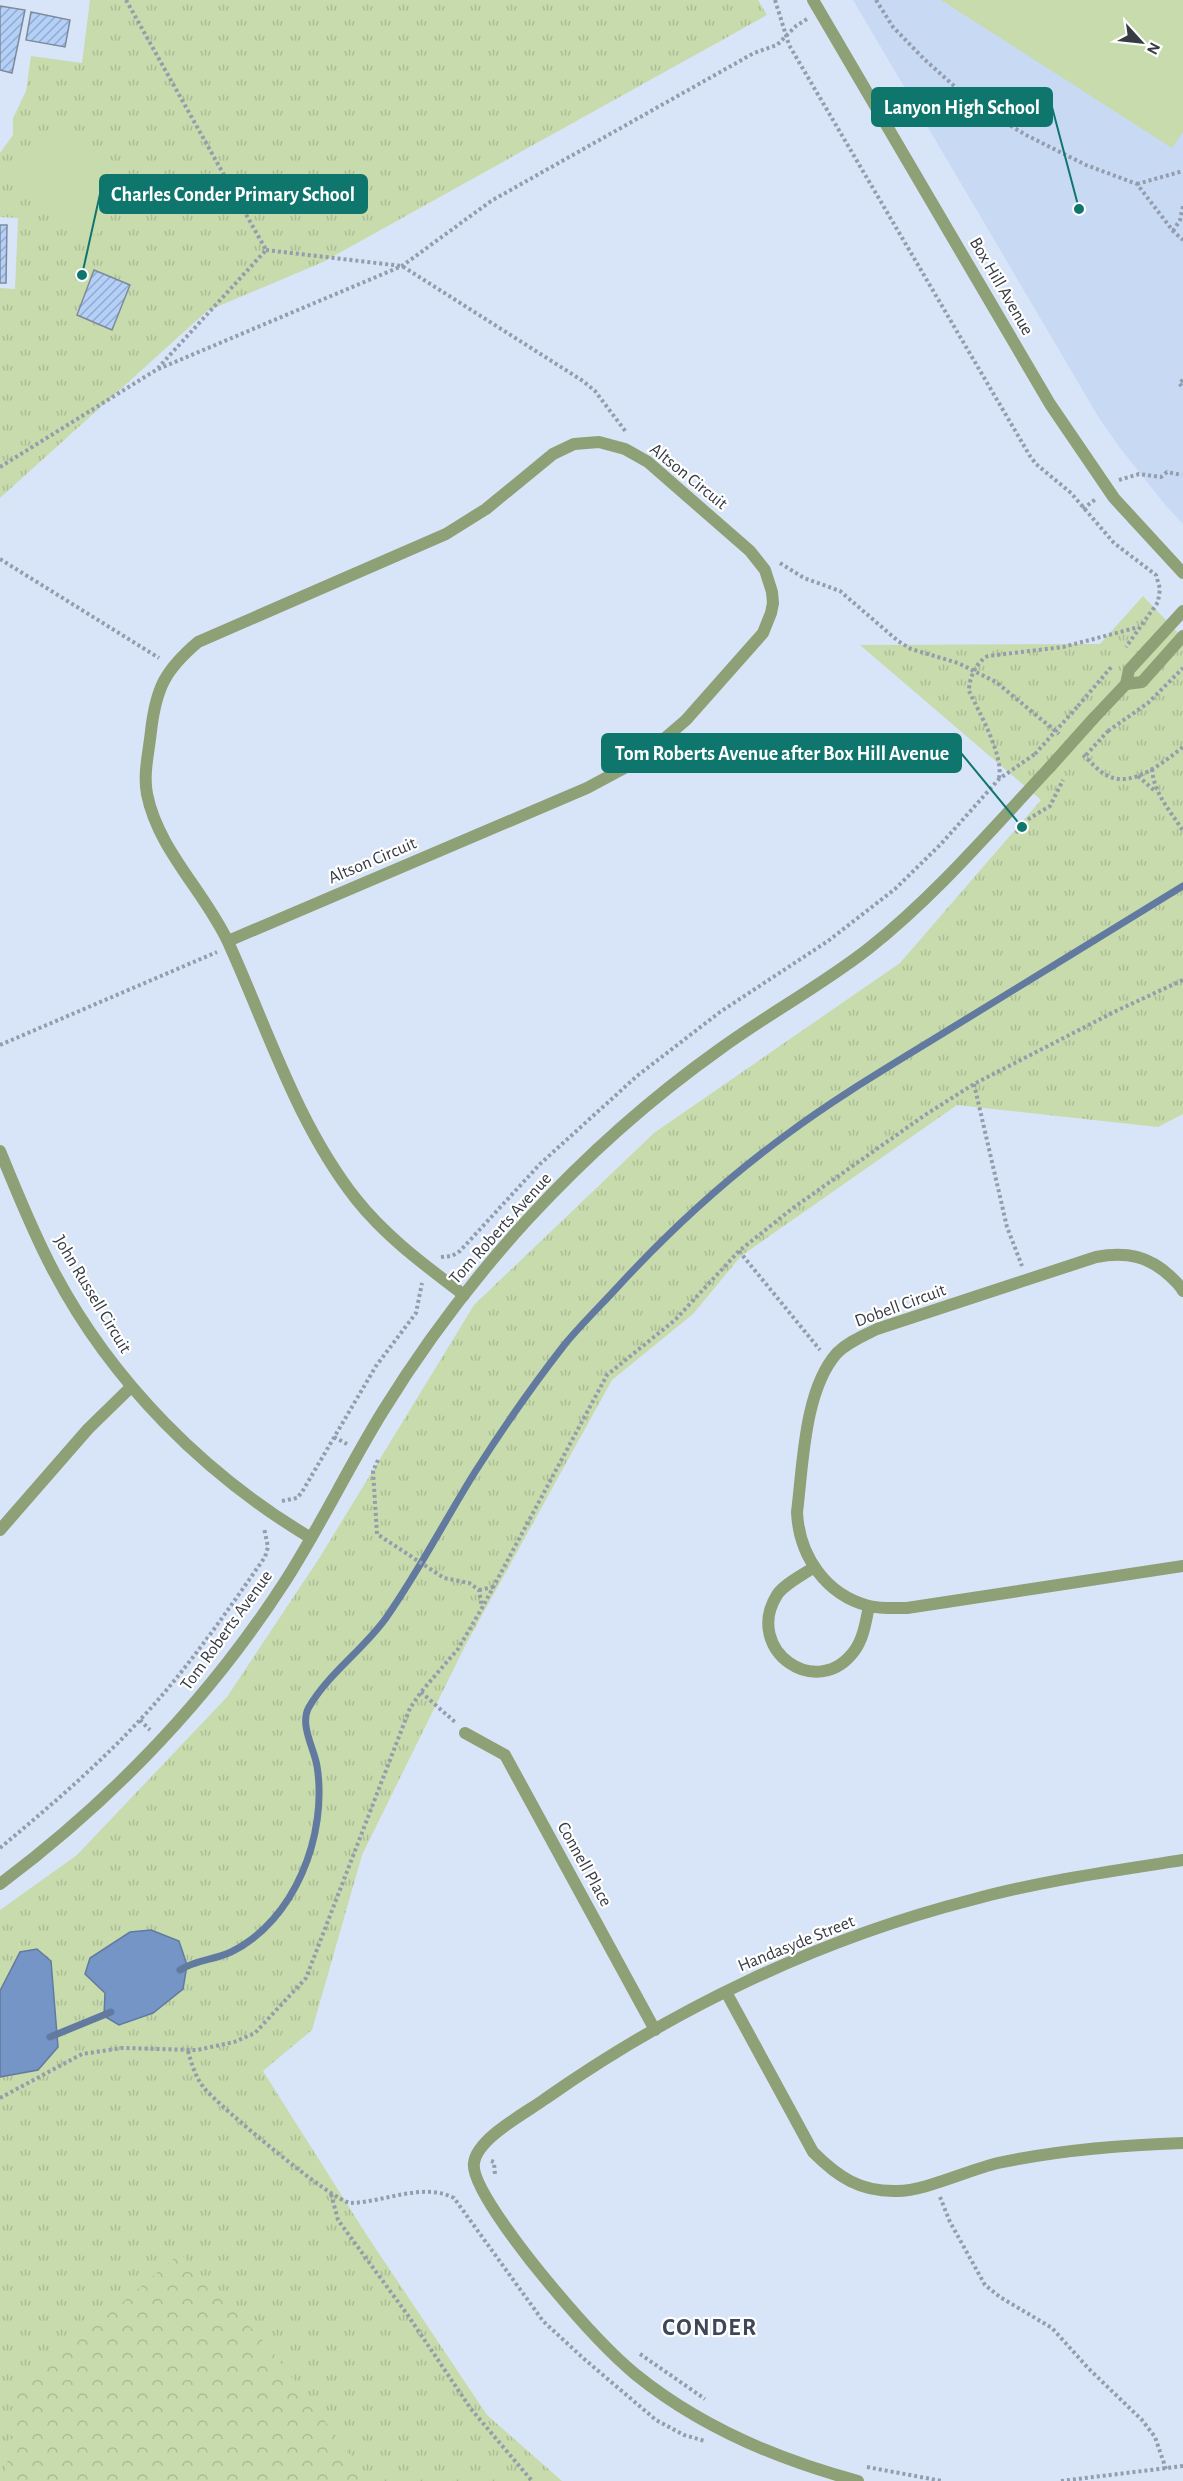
<svg xmlns="http://www.w3.org/2000/svg" width="1183" height="2481" font-family="'Alegreya Sans',sans-serif">
	<defs>
		<pattern id="grass-tufts" width="24" height="20" patternUnits="userSpaceOnUse" patternTransform="scale(1.5)"><rect width="24" height="20" fill="#c7dbac"/><path d="M3 7l-1-3M5 7V3M7 7l1-3M15 17l-1-3M17 17v-4M19 17l1-3" fill="none" stroke="#acbd95"/></pattern>
		<pattern id="forest-crowns" width="20" height="18" patternUnits="userSpaceOnUse" patternTransform="scale(1.5)"><rect width="20" height="18" fill="#c7dbac"/><path d="M2 6a3 3 0 1 1 6 0M12 15a3 3 0 1 1 6 0" fill="none" stroke="#acbd95"/></pattern>
		<pattern id="building-hatch" width="6" height="6" patternUnits="userSpaceOnUse" patternTransform="scale(1.5)"><rect width="6" height="6" fill="#b4d0f9"/><path d="M-1 1l2-2M0 6l6-6M5 7l2-2" fill="none" stroke="#93aacb"/></pattern>
	</defs>
	<rect width="100%" height="100%" fill="#d8e5f9"/>
	<path fill="#c8d9f4" d="M853,0H1183V524L1167,507L1120,448L1099,418Z"/>
	<g fill="url(#grass-tufts)">
		<path d="M90,0H758L767,15L323,262L207,311L0,498V288L15,289L18,218L0,217V153L13,135V118L26,91L31,56L82,63Z"/>
		<path d="M1143,596L1183,638V1114L1158,1127L957,1105L741,1256L693,1314L612,1380L465,1646L362,1855L312,2030L263,2071L366,2234L487,2415L562,2481H0V1910L77,1855L227,1697L320,1557L474,1305L654,1133L900,963L1041,800L860,645L1100,644Z"/>
	</g>
	<path fill="url(#forest-crowns)" d="M180,2253L268,2346L370,2481H5L16,2394Z"/>
	<g fill="#c7dbac">
		<path d="M941,0H1183V132L1172,148Z"/>
		<path d="M49,128L132,187L96,236L13,176Z"/>
	</g>
	<g fill="#7595c6" stroke="#627a9f" stroke-width="1.5">
		<path d="M151,1930L179,1941L187,1965L183,1989L153,2013L119,2025L104,2016L105,1993L85,1974L90,1958L130,1932Z"/>
		<path d="M37,1949L51,1961L58,2047L38,2070L0,2077V1991L20,1952Z"/>
	</g>
	<g fill="none" stroke-linecap="round" stroke-linejoin="round">
		<g stroke="#627a9f" stroke-width="7">
			<path d="M180,1970C195,1960 214,1960 231,1952C295,1921 328,1834 317,1766C314,1748 299,1724 309,1707C329,1673 363,1650 386,1618C419,1571 445,1520 475,1472C503,1428 533,1385 565,1344C580,1326 597,1309 613,1292C665,1235 723,1181 786,1135C838,1096 895,1063 950,1029C1028,981 1105,934 1183,886"/>
			<path d="M50,2037L111,2012"/>
		</g>
	</g>
	<g fill="url(#building-hatch)" stroke="#7e8a9c" stroke-width="1.5">
		<path d="M0,6L25,10L12,73L0,70Z"/>
		<path d="M31,12L70,20L65,47L26,40Z"/>
		<path d="M0,225H7L6,283H0Z"/>
		<path d="M94,270L130,285L112,330L77,315Z"/>
	</g>
	<g fill="none" stroke-linecap="round" stroke-linejoin="round">
		<g stroke="#939dac" stroke-width="4" stroke-dasharray="3 3" stroke-linecap="butt">
			<path d="M126,0L266,250L158,368"/>
			<path d="M775,0L789,45L1030,456L1036,464L1071,493L1114,543L1156,575L1160,589L1158,602L1126,647"/>
			<path d="M876,0L893,27L924,59L973,103L1026,135L1086,165L1137,184L1173,231L1183,240"/>
			<path d="M1137,184L1183,171"/>
			<path d="M1173,231L1180,220L1183,206"/>
			<path d="M266,250L402,266L583,381L595,391L626,432"/>
			<path d="M1183,380L1179,383L1183,388"/>
			<path d="M0,467L156,370L402,266L491,201L754,53L777,45L796,26L807,19"/>
			<path d="M1119,480L1139,474L1161,477L1167,472L1182,475"/>
			<path d="M1083,509L1097,498"/>
			<path d="M0,559L159,658"/>
			<path d="M780,563L804,578L840,591L898,641L911,649L958,663L996,682L1059,734"/>
			<path d="M1078,706L1113,665"/>
			<path d="M1108,731L1148,703L1183,668"/>
			<path d="M1083,755C1090,761 1099,772 1108,776C1133,788 1164,762 1183,747"/>
			<path d="M1152,769C1154,794 1170,810 1183,831"/>
			<path d="M1138,776L1156,792"/>
			<path d="M999,778C1004,756 979,712 969,691C969,678 976,662 988,656L1063,647L1139,627"/>
			<path d="M1016,833L1030,818L1050,806L1063,780"/>
			<path d="M0,1045L217,952"/>
			<path d="M974,1084L1007,1227L1022,1266"/>
			<path d="M739,1251L820,1350"/>
			<path d="M441,1257L452,1256L460,1251L540,1164L637,1076L720,1012L828,941L895,889L941,844L999,779L1035,754"/>
			<path d="M334,1437L347,1444"/>
			<path d="M378,1460L373,1471L377,1534L444,1578L469,1583L479,1590L482,1608"/>
			<path d="M282,1501L297,1498L302,1492L376,1366L416,1313L422,1283"/>
			<path d="M479,1590L493,1587"/>
			<path d="M421,1692L456,1723"/>
			<path d="M140,1720L150,1730"/>
			<path d="M0,1848C48,1808 96,1767 139,1721C186,1671 226,1613 265,1557L268,1547L264,1528"/>
			<path d="M188,2051C192,2065 195,2076 204,2088C219,2106 334,2203 351,2203C385,2202 423,2182 454,2198L543,2321L583,2358L656,2420L684,2435L705,2441"/>
			<path d="M0,2098L82,2054L122,2048L197,2050L234,2042L255,2033L306,1978L410,1708L421,1692L458,1649L482,1608L607,1375L675,1320L739,1251L793,1208L925,1115L974,1084L1116,1011L1183,980"/>
			<path d="M491,2161L494,2162L495,2175"/>
			<path d="M331,2194L338,2220L407,2314L471,2409L532,2481"/>
			<path d="M940,2197L950,2222L985,2285L1000,2297L1052,2328L1089,2369L1142,2420L1155,2437L1166,2469"/>
			<path d="M640,2354L705,2399"/>
			<path d="M867,2467L942,2481"/>
			<path d="M1061,2481L1183,2466"/>
		</g>
		<g stroke="#8ea075" stroke-width="12">
			<path d="M228,941L587,788L630,765L650,751L686,720L763,633L771,613L773,603L772,592L765,570L750,551L648,462L625,449L599,442L574,444L553,454L486,509L446,534L198,642C165,670 156,688 151,731C149,751 143,774 147,794C158,850 206,893 229,944C268,1030 297,1124 356,1199C386,1237 426,1266 464,1295"/>
			<path d="M0,1151C17,1192 33,1233 54,1272C112,1382 205,1475 311,1538"/>
			<path d="M1183,1291C1180,1285 1175,1281 1171,1277C1149,1256 1126,1251 1096,1257L877,1329C863,1336 848,1342 837,1353C804,1390 803,1465 797,1512C799,1556 826,1595 869,1606C882,1609 894,1608 907,1608L1183,1566"/>
			<path d="M0,1530L88,1429L131,1387"/>
			<path d="M814,1567C803,1575 784,1584 777,1595C743,1649 817,1703 855,1650C864,1637 866,1620 869,1606"/>
			<path d="M465,1733L505,1755L655,2030"/>
			<path d="M726,1992L813,2152C838,2177 860,2192 897,2191C925,2191 968,2170 998,2163C1059,2150 1120,2145 1183,2143"/>
		</g>
		<g stroke="#8ea075" stroke-width="12">
			<path d="M813,0L1050,404L1114,498L1183,573"/>
			<path d="M1126,684L1142,682L1183,636"/>
			<path d="M1093,719L1126,684L1129,670L1183,611"/>
			<path d="M0,1884C112,1800 210,1698 286,1580C321,1525 349,1466 383,1411C425,1343 474,1278 528,1219C586,1156 651,1098 720,1049C768,1014 822,985 868,949C936,895 991,830 1050,767"/>
			<path d="M858,2481C779,2460 699,2426 635,2374C605,2349 578,2318 553,2288C536,2268 470,2187 474,2163C477,2138 526,2113 545,2099C673,2009 819,1939 971,1900C1040,1881 1112,1871 1183,1860"/>
		</g>
		<g stroke="#939dac" stroke-width="4" stroke-dasharray="3 3" stroke-linecap="butt">
			<path d="M1035,754L1078,706"/>
			<path d="M1086,755L1108,731"/>
		</g>
		<path stroke="#8ea075" stroke-width="12" d="M1050,767L1093,719"/>
	</g>
	<g text-anchor="middle" stroke-width="4.5" stroke-linejoin="round" paint-order="stroke">
		<g font-size="18" fill="#373c44" stroke="#fff">
			<text transform="translate(1002 286) rotate(60)" y="6">Box Hill Avenue</text>
			<text transform="translate(689 476) rotate(39)" y="6">Altson Circuit</text>
			<text transform="translate(372 860) rotate(-23)" y="6">Altson Circuit</text>
			<text transform="translate(500 1228) rotate(-48)" y="6">Tom Roberts Avenue</text>
			<text transform="translate(93 1294) rotate(59)" y="6">John Russell Circuit</text>
			<text transform="translate(900 1305) rotate(-20)" y="6">Dobell Circuit</text>
			<text transform="translate(226 1630) rotate(-54)" y="6">Tom Roberts Avenue</text>
			<text transform="translate(585 1864) rotate(61)" y="6">Connell Place</text>
			<text transform="translate(796 1943) rotate(-22)" y="6">Handasyde Street</text>
		</g>
		<g font-size="24" font-weight="bold" letter-spacing="1.5" fill="#3d4757" stroke="#fff">
			<text x="710" y="2335">CONDER</text>
		</g>
	</g>
	<path fill="none" stroke="#0f766e" stroke-width="2" d="M1079 209L1052 107M82 275L100 194M1022 827L961 753"/>
	<g fill="#0f766e" stroke="#fff" stroke-width="2">
		<circle cx="1079" cy="209" r="6"/>
		<circle cx="82" cy="275" r="6"/>
		<circle cx="1022" cy="827" r="6"/>
	</g>
	<g fill="#0f766e" stroke="#0f766e" stroke-width="2">
		<rect x="872" y="88" width="180" height="38" rx="6"/>
		<rect x="100" y="175" width="267" height="38" rx="6"/>
		<rect x="602" y="734" width="359" height="38" rx="6"/>
	</g>
	<g font-size="20" text-anchor="middle" font-weight="bold" fill="#fff">
		<text x="962" y="114">Lanyon High School</text>
		<text x="233" y="201">Charles Conder Primary School</text>
		<text x="782" y="760">Tom Roberts Avenue after Box Hill Avenue</text>
	</g>
	<g transform="translate(1141 42) rotate(117)" stroke="#ffffff" stroke-width="4.5" paint-order="stroke">
	<path d="M0-4.5L10 22L0 15L-10 22Z" fill="#373c44"/>
	<text y="-9" font-size="16" font-weight="bold" text-anchor="middle" fill="#373c44">N</text>
	</g>
</svg>
